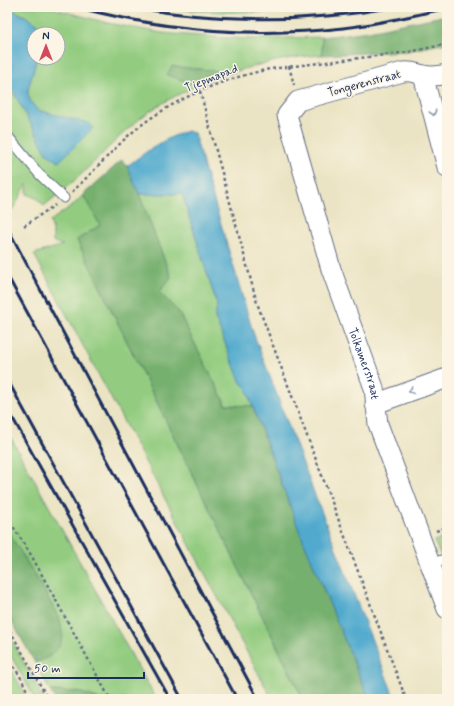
<svg xmlns="http://www.w3.org/2000/svg" width="454" height="706" font-family="Mynerve,sans-serif">
	<rect width="100%" height="100%" fill="#fcf5e5"/>
	<filter id="ink" filterUnits="userSpaceOnUse"><feTurbulence type="fractalNoise" baseFrequency=".025" numOctaves="2"/><feDisplacementMap in="SourceGraphic" scale="8" xChannelSelector="R" yChannelSelector="G"/><feConvolveMatrix kernelMatrix="1 2 1 2 8 2 1 2 1" color-interpolation-filters="sRGB"/></filter>
	<filter id="wash" filterUnits="userSpaceOnUse"><feTurbulence type="fractalNoise" baseFrequency=".012" numOctaves="4" result="noise"/><feDisplacementMap in="SourceGraphic" scale="16" xChannelSelector="R" yChannelSelector="G"/><feGaussianBlur stdDeviation="0.9" result="paint"/><feColorMatrix in="noise" values="0 0 0 0 0 0 0 0 0 0 0 0 0 0 0 0 0 1.4 0 .05"/><feComposite in="paint" operator="in"/></filter>
	<g filter="url(#wash)">
		<rect width="100%" height="100%" fill="#ebe4c4"/>
		<g fill="#93cc80" stroke="#577e6f">
			<path d="M7,7H48L108,23L162,33L213,37L251,39L322,37V55C266,58 197,80 150,111C122,131 100,158 74,181C64,190 53,198 44,206L36,198L27,194V184L12,211L7,202V80L47,154L88,123L37,110L30,100L28,94V89L37,58H58V34H43L45,29L25,16Z"/>
			<path d="M161,7H342C283,14 220,15 161,7Z"/>
			<path d="M182,193L217,305L215,318L241,383L246,388L253,406L226,405L178,311L159,292L171,277L139,194Z"/>
			<path d="M83,195L100,225L77,240L303,699H272L34,254L63,245L53,242V230L50,221L73,205Z"/>
			<path d="M7,431L156,699H99L98,698L78,692L50,691L34,661H41L60,620L40,583L7,530Z"/>
			<path d="M447,536V569L434,541Z"/>
			<path d="M7,631L43,699H35L7,649Z"/>
			<path d="M7,662L28,699H10L7,694Z"/>
		</g>
		<g fill="#76b06e" stroke="#487066">
			<path d="M447,15V43L407,51L322,55V37L369,31Z"/>
			<path d="M172,66L218,71L191,83L167,75Z"/>
			<path d="M122,160L127,166L139,194L171,277L159,292L178,311L226,405L253,406L299,530L369,699H303L77,240L100,225L83,195Z"/>
			<path d="M7,530L40,583L60,620L63,638L59,647L50,656L40,661H34L7,613Z"/>
			<path d="M50,691L78,692L98,698L99,699H55Z"/>
		</g>
		<g fill="#51aace" stroke="#366c96">
			<path d="M7,8L25,16L45,29L43,34H34V58H37L28,89V94L30,100L37,110L88,123L93,128L59,162L47,154L7,80Z"/>
			<path d="M187,131L194,133L253,332L315,495L395,699H369L299,530L246,388L241,383L215,318L217,305L182,194H139L127,166C146,152 164,138 187,131Z"/>
		</g>
	</g>
	<g filter="url(#ink)">
		<g fill="none" stroke-linecap="round" stroke-linejoin="round">
			<defs>
				<g id="lane">
					<path d="M7,135L39,174L64,198"/>
					<path d="M431,564L447,558"/>
				</g>
				<g id="street">
					<path id="s1" d="M447,74C439,76 431,77 423,75C415,73 412,71 403,72L298,101L287,115L331,269L374,388L378,424L447,609"/>
					<path d="M423,75L447,167"/>
					<path d="M375,404L447,378"/>
				</g>
			</defs>
			<use href="#lane" stroke="#646e82" stroke-width="11"/>
			<use href="#street" stroke="#646e82" stroke-width="21"/>
			<g stroke="#646e82" stroke-width="2.5" stroke-dasharray="3 3" stroke-linecap="butt">
				<path d="M289,66L294,85"/>
				<path d="M200,91L257,303L406,699"/>
				<path d="M72,192C91,174 109,154 128,136C168,101 218,80 270,69L409,52L447,44"/>
				<path d="M24,226L55,205"/>
				<path d="M7,517L31,555L110,699"/>
				<path d="M436,531L447,527"/>
				<path d="M7,625L48,699"/>
				<path d="M7,656L21,678L31,699"/>
				<path d="M433,699L447,694"/>
			</g>
			<use href="#lane" stroke="#fff" stroke-width="9"/>
			<use href="#street" stroke="#fff" stroke-width="19"/>
			<g stroke="#1b2f5e" stroke-width="3">
				<path d="M76,7C162,30 254,38 343,28C378,24 413,16 447,8"/>
				<path d="M131,7C217,22 308,23 394,7"/>
				<path d="M7,227L258,699"/>
				<path d="M7,275L237,699"/>
				<path d="M7,379L182,699"/>
				<path d="M7,408L170,699"/>
			</g>
		</g>
		<defs><path id="oneway-chevron" d="M-2-3.5L2.5 0L-2 3.5" fill="none" stroke-width="1.6" stroke-linecap="round" stroke-linejoin="round"/></defs>
		<g stroke="#8d97ae">
			<use href="#oneway-chevron" transform="translate(433 113) rotate(75)"/>
			<use href="#oneway-chevron" transform="translate(411 391) rotate(160)"/>
		</g>
	</g>
	<g text-anchor="middle" stroke-width="3" stroke-linejoin="round" paint-order="stroke">
		<g font-size="12" fill="#1b2f5e" stroke="#fcf5e5">
			<text transform="translate(211 78) rotate(-22)" y="4">Tjepmapad</text>
			<text transform="translate(364 83) rotate(-15)" y="4">Tongerenstraat</text>
			<text dy="4" stroke="none"><textPath href="#s1" startOffset="432">Tolkamerstraat</textPath></text>
		</g>
	</g>
	<rect width="454" height="706" fill="none" stroke="#fcf5e5" stroke-width="24"/>
	<g transform="translate(46 46)"><circle r="19" fill="#fcf5e5" stroke="#a2a6af"/>
	<path d="M0-3L7 15L0 10L-7 15Z" fill="#d1495b"/>
	<text y="-6" font-size="11" font-weight="bold" text-anchor="middle" fill="#1b2f5e">N</text>
	</g>
	<path d="M28 672v6h116v-6" fill="none" stroke="#1b2f5e" stroke-width="2"/>
	<text x="34" y="672" font-size="12" fill="#1b2f5e" stroke="#fcf5e5" stroke-width="3" paint-order="stroke">50 m</text>
</svg>
